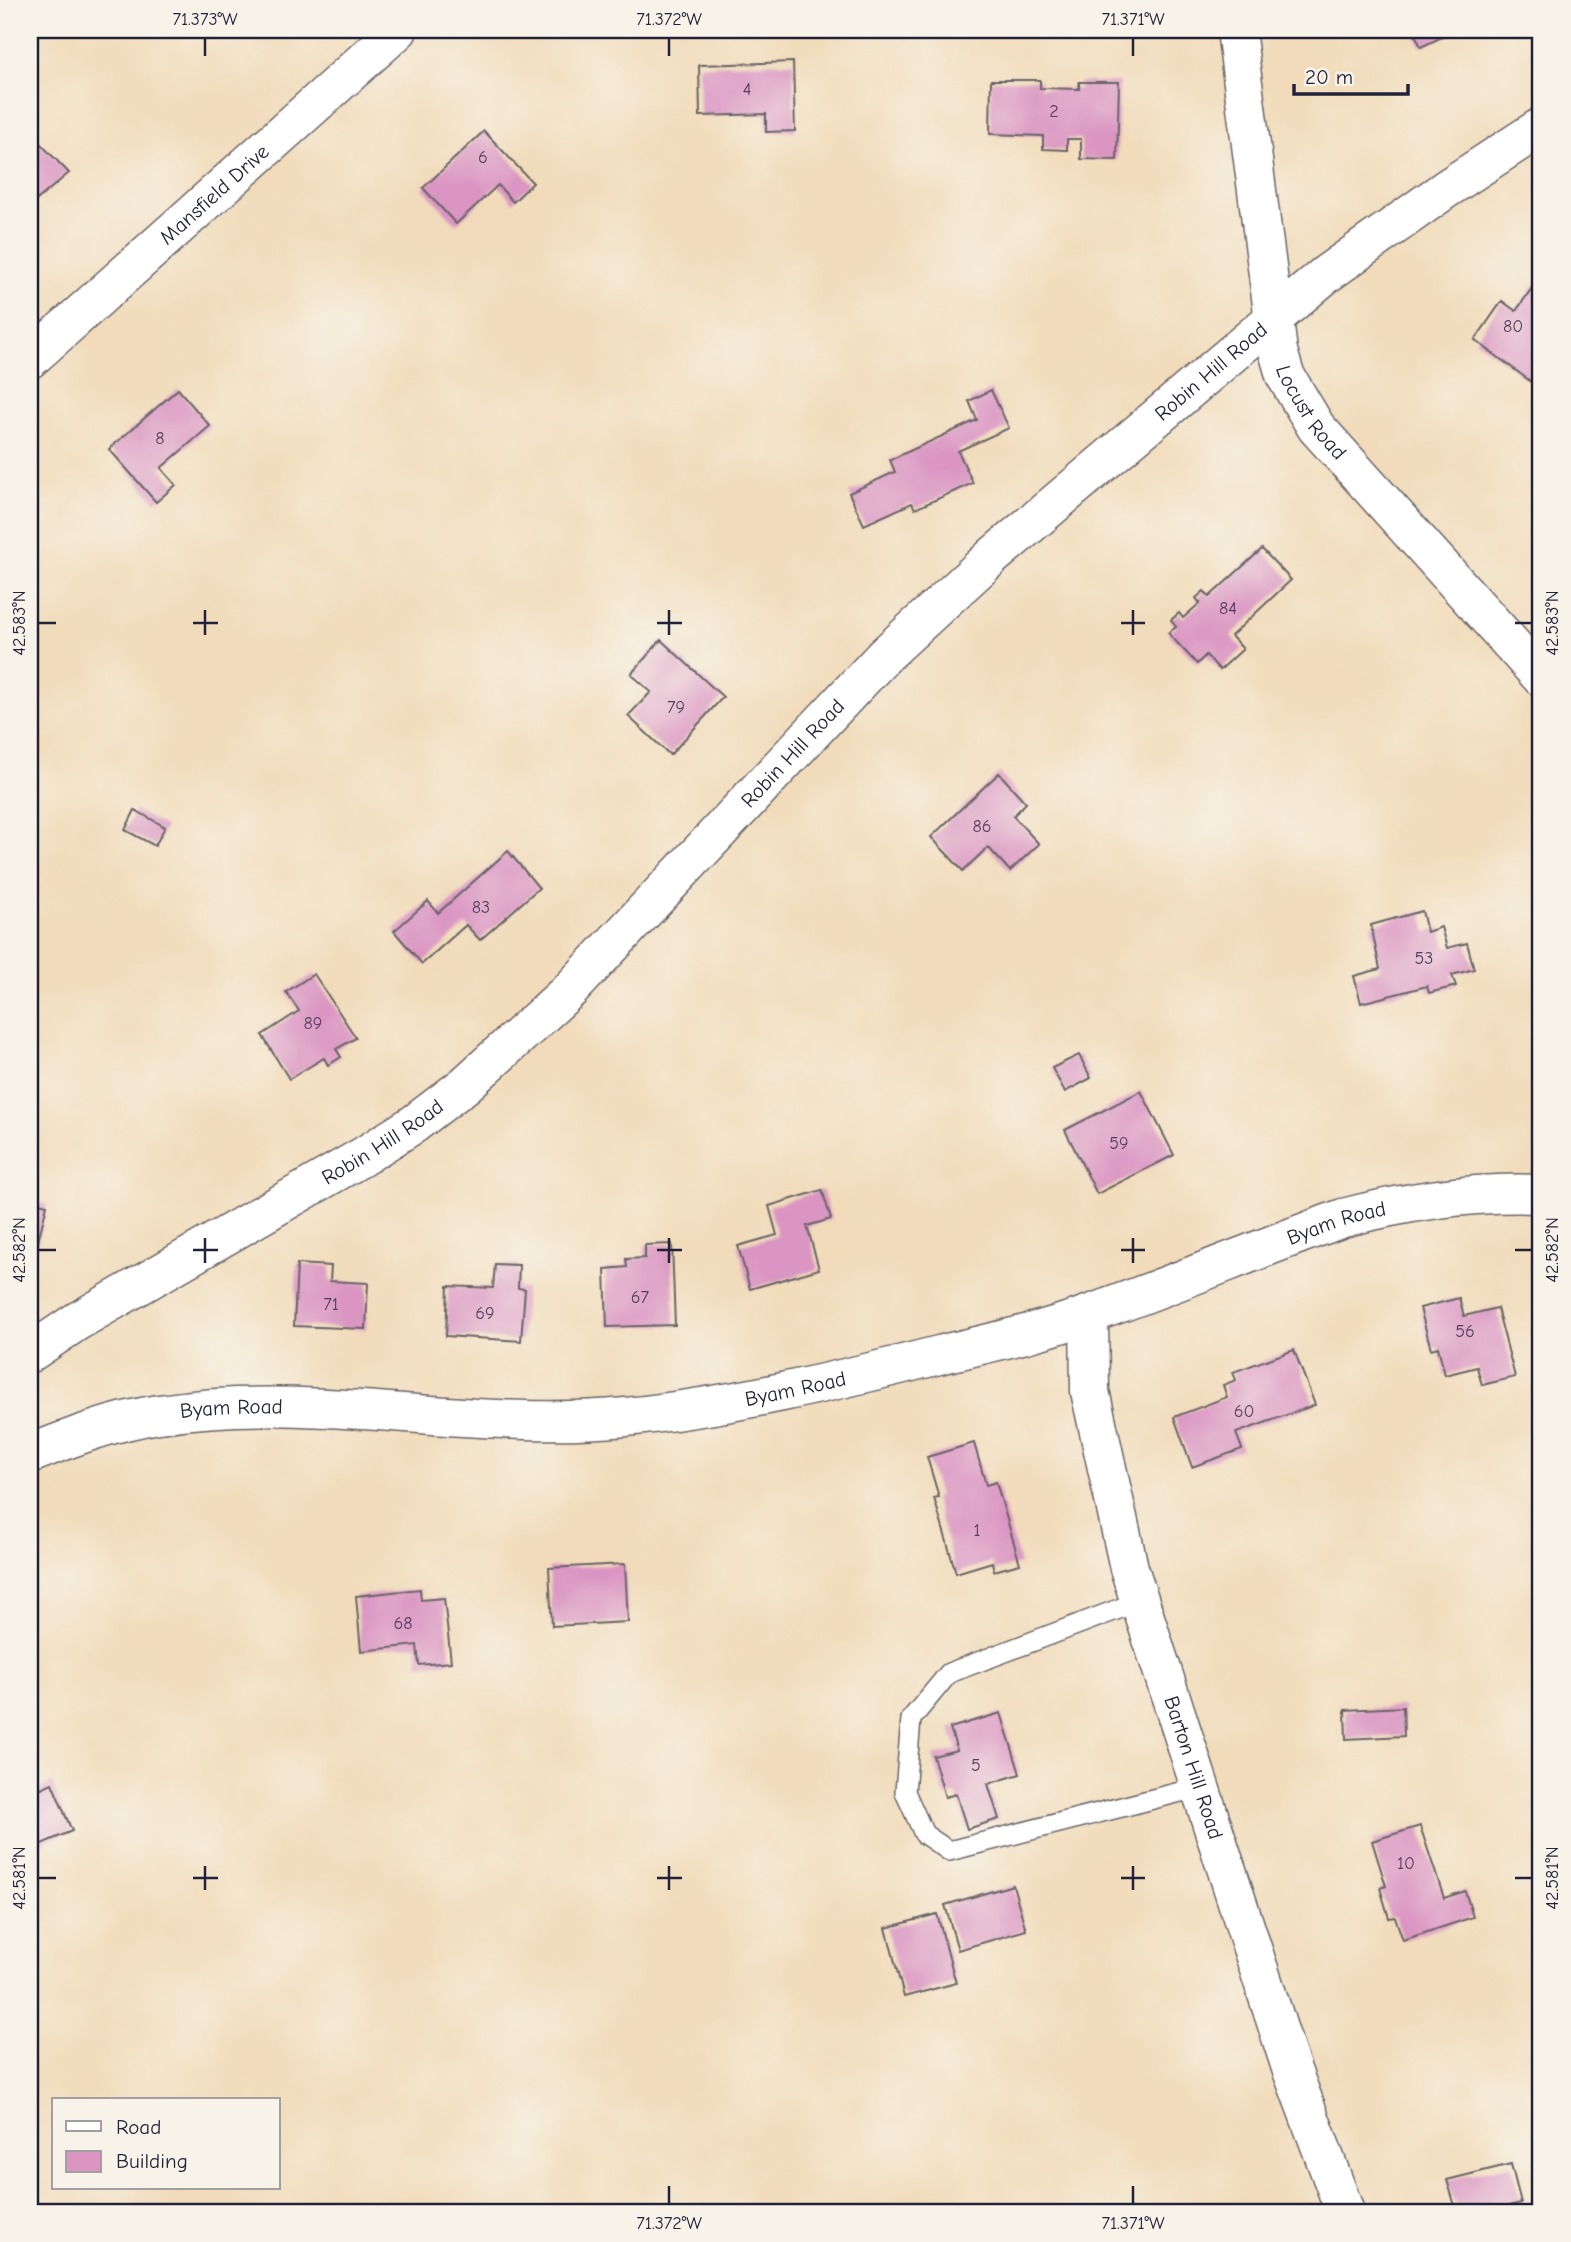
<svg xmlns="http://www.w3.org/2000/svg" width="1571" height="2242" font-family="'Comic Neue',sans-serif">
	<rect width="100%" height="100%" fill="#f7f3e8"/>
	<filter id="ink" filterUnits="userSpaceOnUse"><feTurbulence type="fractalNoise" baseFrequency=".0143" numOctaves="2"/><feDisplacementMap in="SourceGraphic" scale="14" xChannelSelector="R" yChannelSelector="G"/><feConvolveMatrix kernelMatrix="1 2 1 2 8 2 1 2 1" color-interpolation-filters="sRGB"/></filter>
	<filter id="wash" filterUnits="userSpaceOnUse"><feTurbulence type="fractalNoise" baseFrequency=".00686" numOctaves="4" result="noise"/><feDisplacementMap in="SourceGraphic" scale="28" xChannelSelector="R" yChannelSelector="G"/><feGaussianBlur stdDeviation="1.57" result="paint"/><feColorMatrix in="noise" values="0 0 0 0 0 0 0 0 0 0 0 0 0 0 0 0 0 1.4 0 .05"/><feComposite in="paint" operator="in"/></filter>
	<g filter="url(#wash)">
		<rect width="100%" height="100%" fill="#f1dbba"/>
		<g id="blocks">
			<g fill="#da95c2">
				<path d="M1413,30H1457L1421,47Z"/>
				<path d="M793,62L795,131L766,132V114L700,116L699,65Z"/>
				<path d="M991,80H1040V88L1079,89V82H1119L1117,160L1081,159V139H1067V150L1043,149V136L990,134Z"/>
				<path d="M484,131L533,183L513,202L498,185L456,224L423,188Z"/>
				<path d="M30,133L69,173L32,204L30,201Z"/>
				<path d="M1541,275V373L1534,384L1475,340L1502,301L1516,311Z"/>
				<path d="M178,389L210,426L161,468L176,485L156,502L109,449Z"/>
				<path d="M991,390L1009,428L958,451L973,483L915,509L912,503L864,525L849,493L895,472L890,460L977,420L969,401Z"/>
				<path d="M1262,549L1291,580L1231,636L1243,649L1220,670L1206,655L1197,664L1168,633L1176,627L1171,620L1179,613L1183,618L1200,603L1196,598L1204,591L1209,597Z"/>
				<path d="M661,640L723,697L670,755L628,716L651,692L631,674Z"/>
				<path d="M999,773L1026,803L1013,816L1039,844L1010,871L988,847L963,871L931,837Z"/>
				<path d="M135,810L165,827L155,846L125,830Z"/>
				<path d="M508,851L539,888L480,940L466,925L422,964L394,931L428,901L438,913Z"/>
				<path d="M1422,911L1427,932L1441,927L1447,948L1467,943L1474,969L1452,975L1456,986L1429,993L1427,986L1361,1003L1354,976L1380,969L1371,925Z"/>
				<path d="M314,974L356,1038L336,1049L341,1057L328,1065L324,1058L289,1079L262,1035L299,1011L286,992Z"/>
				<path d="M1079,1055L1091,1078L1065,1092L1052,1068Z"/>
				<path d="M1141,1091L1174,1155L1097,1194L1065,1130Z"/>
				<path d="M822,1190L831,1219L807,1226L819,1269L750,1289L738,1246L777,1235L769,1206Z"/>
				<path d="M30,1201L47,1205L35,1253L30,1252Z"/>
				<path d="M672,1244L675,1325L607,1327L605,1269L627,1267L626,1259L645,1258V1245Z"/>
				<path d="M297,1264L331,1266L330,1281L368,1283L366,1329L294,1326Z"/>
				<path d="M495,1264L519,1265L518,1288L525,1289L521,1341L446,1336L448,1286L493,1288Z"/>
				<path d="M1459,1298L1464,1316L1497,1308L1515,1377L1482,1385L1477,1367L1445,1375L1438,1347L1431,1349L1420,1308Z"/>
				<path d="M1294,1350L1315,1405L1236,1433L1242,1449L1192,1467L1174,1417L1227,1397L1223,1385L1236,1380L1233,1372Z"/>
				<path d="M974,1443L986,1485L996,1482L1020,1564L994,1571L992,1562L956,1573L934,1498L939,1497L927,1457Z"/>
				<path d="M625,1564L628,1622L552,1626L549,1568Z"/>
				<path d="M420,1589L421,1600L444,1598L451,1662L419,1665L417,1645L361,1651L356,1596Z"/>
				<path d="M1403,1707L1404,1736L1346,1739L1345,1710Z"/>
				<path d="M1001,1713L1020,1774L988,1784L999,1819L967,1829L956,1794L945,1797L933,1756L957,1750L950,1728Z"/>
				<path d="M52,1783L72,1831L30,1849V1793Z"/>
				<path d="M1420,1826L1444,1898L1465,1891L1473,1917L1403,1940L1395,1917L1389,1918L1380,1888L1386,1886L1372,1841Z"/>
				<path d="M1013,1885L1026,1930L958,1950L945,1905Z"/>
				<path d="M937,1914L956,1983L904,1997L886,1928Z"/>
				<path d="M1511,2164L1521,2203L1505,2207L1507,2212H1457L1447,2180Z"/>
			</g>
		</g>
	</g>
	<g filter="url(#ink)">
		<use href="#blocks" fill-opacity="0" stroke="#6a6367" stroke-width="2"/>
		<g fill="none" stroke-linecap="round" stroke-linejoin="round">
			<defs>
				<path id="lane" d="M1140,1601L949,1673L911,1719L905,1792L924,1834L949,1851L1200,1787"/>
				<g id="street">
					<path id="s1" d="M1236,30L1278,351L1285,375L1316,427L1541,677"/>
					<path id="s2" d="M30,359L398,30"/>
					<path id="s3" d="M1089,1315L1090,1391L1129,1568L1290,2065L1345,2212"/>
					<path id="s4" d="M30,1353L76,1322L362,1157L414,1124L465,1085L571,989L885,655L993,556L1325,275L1446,189L1541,127"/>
					<path id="s5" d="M30,1454C72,1437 114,1421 159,1414C314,1390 471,1432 626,1417C732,1406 837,1381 939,1355C989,1343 1041,1332 1090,1314C1175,1284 1258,1249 1343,1218C1408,1201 1474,1191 1541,1194"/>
				</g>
			</defs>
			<use href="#lane" stroke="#6a6367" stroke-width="22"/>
			<use href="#street" stroke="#6a6367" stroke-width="41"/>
			<use href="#lane" stroke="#fff" stroke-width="19"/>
			<use href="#street" stroke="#fff" stroke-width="38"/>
		</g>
	</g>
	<path fill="none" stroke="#22223b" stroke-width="2.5" d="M205,38V56M669,38V56M1133,38V56M205,610V635M669,610V635M1133,610V635M38,623H56M193,623H218M657,623H682M1121,623H1145M1515,623H1532M205,1238V1263M669,1238V1263M1133,1238V1263M38,1250H56M193,1250H218M657,1250H682M1121,1250H1145M1515,1250H1532M205,1866V1890M669,1866V1890M1133,1866V1890M38,1878H56M193,1878H218M657,1878H682M1121,1878H1145M1515,1878H1532M669,2186V2204M1133,2186V2204"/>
	<g text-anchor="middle" stroke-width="7" stroke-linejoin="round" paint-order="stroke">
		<g font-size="18" fill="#503f5d">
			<text x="747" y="95">4</text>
			<text x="1054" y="117">2</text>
			<text x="483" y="163">6</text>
			<text x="1513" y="332">80</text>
			<text x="160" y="444">8</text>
			<text x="1228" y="614">84</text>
			<text x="676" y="713">79</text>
			<text x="982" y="832">86</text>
			<text x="481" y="913">83</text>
			<text x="1424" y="964">53</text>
			<text x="313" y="1029">89</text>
			<text x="1119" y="1149">59</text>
			<text x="640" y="1303">67</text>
			<text x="331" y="1310">71</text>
			<text x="485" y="1319">69</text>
			<text x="1465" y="1337">56</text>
			<text x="1244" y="1417">60</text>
			<text x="977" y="1536">1</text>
			<text x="403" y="1629">68</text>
			<text x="976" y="1771">5</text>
			<text x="1406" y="1869">10</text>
		</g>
		<g font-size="21" fill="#22223b" stroke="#f7f3e8">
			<text dy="7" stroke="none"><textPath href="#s2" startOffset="247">Mansfield Drive</textPath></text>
			<text dy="7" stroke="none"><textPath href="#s4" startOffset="1545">Robin Hill Road</textPath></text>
			<text dy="7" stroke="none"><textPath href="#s1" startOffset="394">Locust Road</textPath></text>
			<text dy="7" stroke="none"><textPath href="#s4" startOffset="978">Robin Hill Road</textPath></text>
			<text dy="7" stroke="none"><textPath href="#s4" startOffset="411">Robin Hill Road</textPath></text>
			<text dy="7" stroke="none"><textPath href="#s5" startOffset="1342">Byam Road</textPath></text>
			<text dy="7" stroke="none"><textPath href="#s5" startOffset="775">Byam Road</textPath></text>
			<text dy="7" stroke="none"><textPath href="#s5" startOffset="208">Byam Road</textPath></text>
			<text dy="7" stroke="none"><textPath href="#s3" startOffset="467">Barton Hill Road</textPath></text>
		</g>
	</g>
	<rect width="1571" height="2242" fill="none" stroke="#f7f3e8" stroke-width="77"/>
	<rect x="52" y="2098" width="228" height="91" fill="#f7f3e8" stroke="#a29fa3" stroke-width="2"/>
	<rect x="66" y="2121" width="35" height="10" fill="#ffffff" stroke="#a29fa3" stroke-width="2"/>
	<text x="116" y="2134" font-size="21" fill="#22223b">Road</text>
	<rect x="66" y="2151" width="35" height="21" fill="#da95c2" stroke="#a29fa3" stroke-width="2"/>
	<text x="116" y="2168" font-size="21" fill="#22223b">Building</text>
	<path d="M1294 84v10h114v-10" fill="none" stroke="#22223b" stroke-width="3.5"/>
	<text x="1305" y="84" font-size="21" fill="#22223b" stroke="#f7f3e8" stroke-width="5" paint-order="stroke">20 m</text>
	<rect x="38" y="38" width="1494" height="2166" fill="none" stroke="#22223b" stroke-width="2.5"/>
	<g font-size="18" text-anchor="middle" fill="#22223b">
		<text x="205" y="25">71.373°W</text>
		<text x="669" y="25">71.372°W</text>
		<text x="1133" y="25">71.371°W</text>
		<text transform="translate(19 623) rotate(-90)" y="6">42.583°N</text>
		<text transform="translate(1552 623) rotate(-90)" y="6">42.583°N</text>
		<text transform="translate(19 1250) rotate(-90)" y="6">42.582°N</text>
		<text transform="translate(1552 1250) rotate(-90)" y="6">42.582°N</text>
		<text transform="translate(19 1878) rotate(-90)" y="6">42.581°N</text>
		<text transform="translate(1552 1878) rotate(-90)" y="6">42.581°N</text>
		<text x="669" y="2229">71.372°W</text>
		<text x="1133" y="2229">71.371°W</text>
	</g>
</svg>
